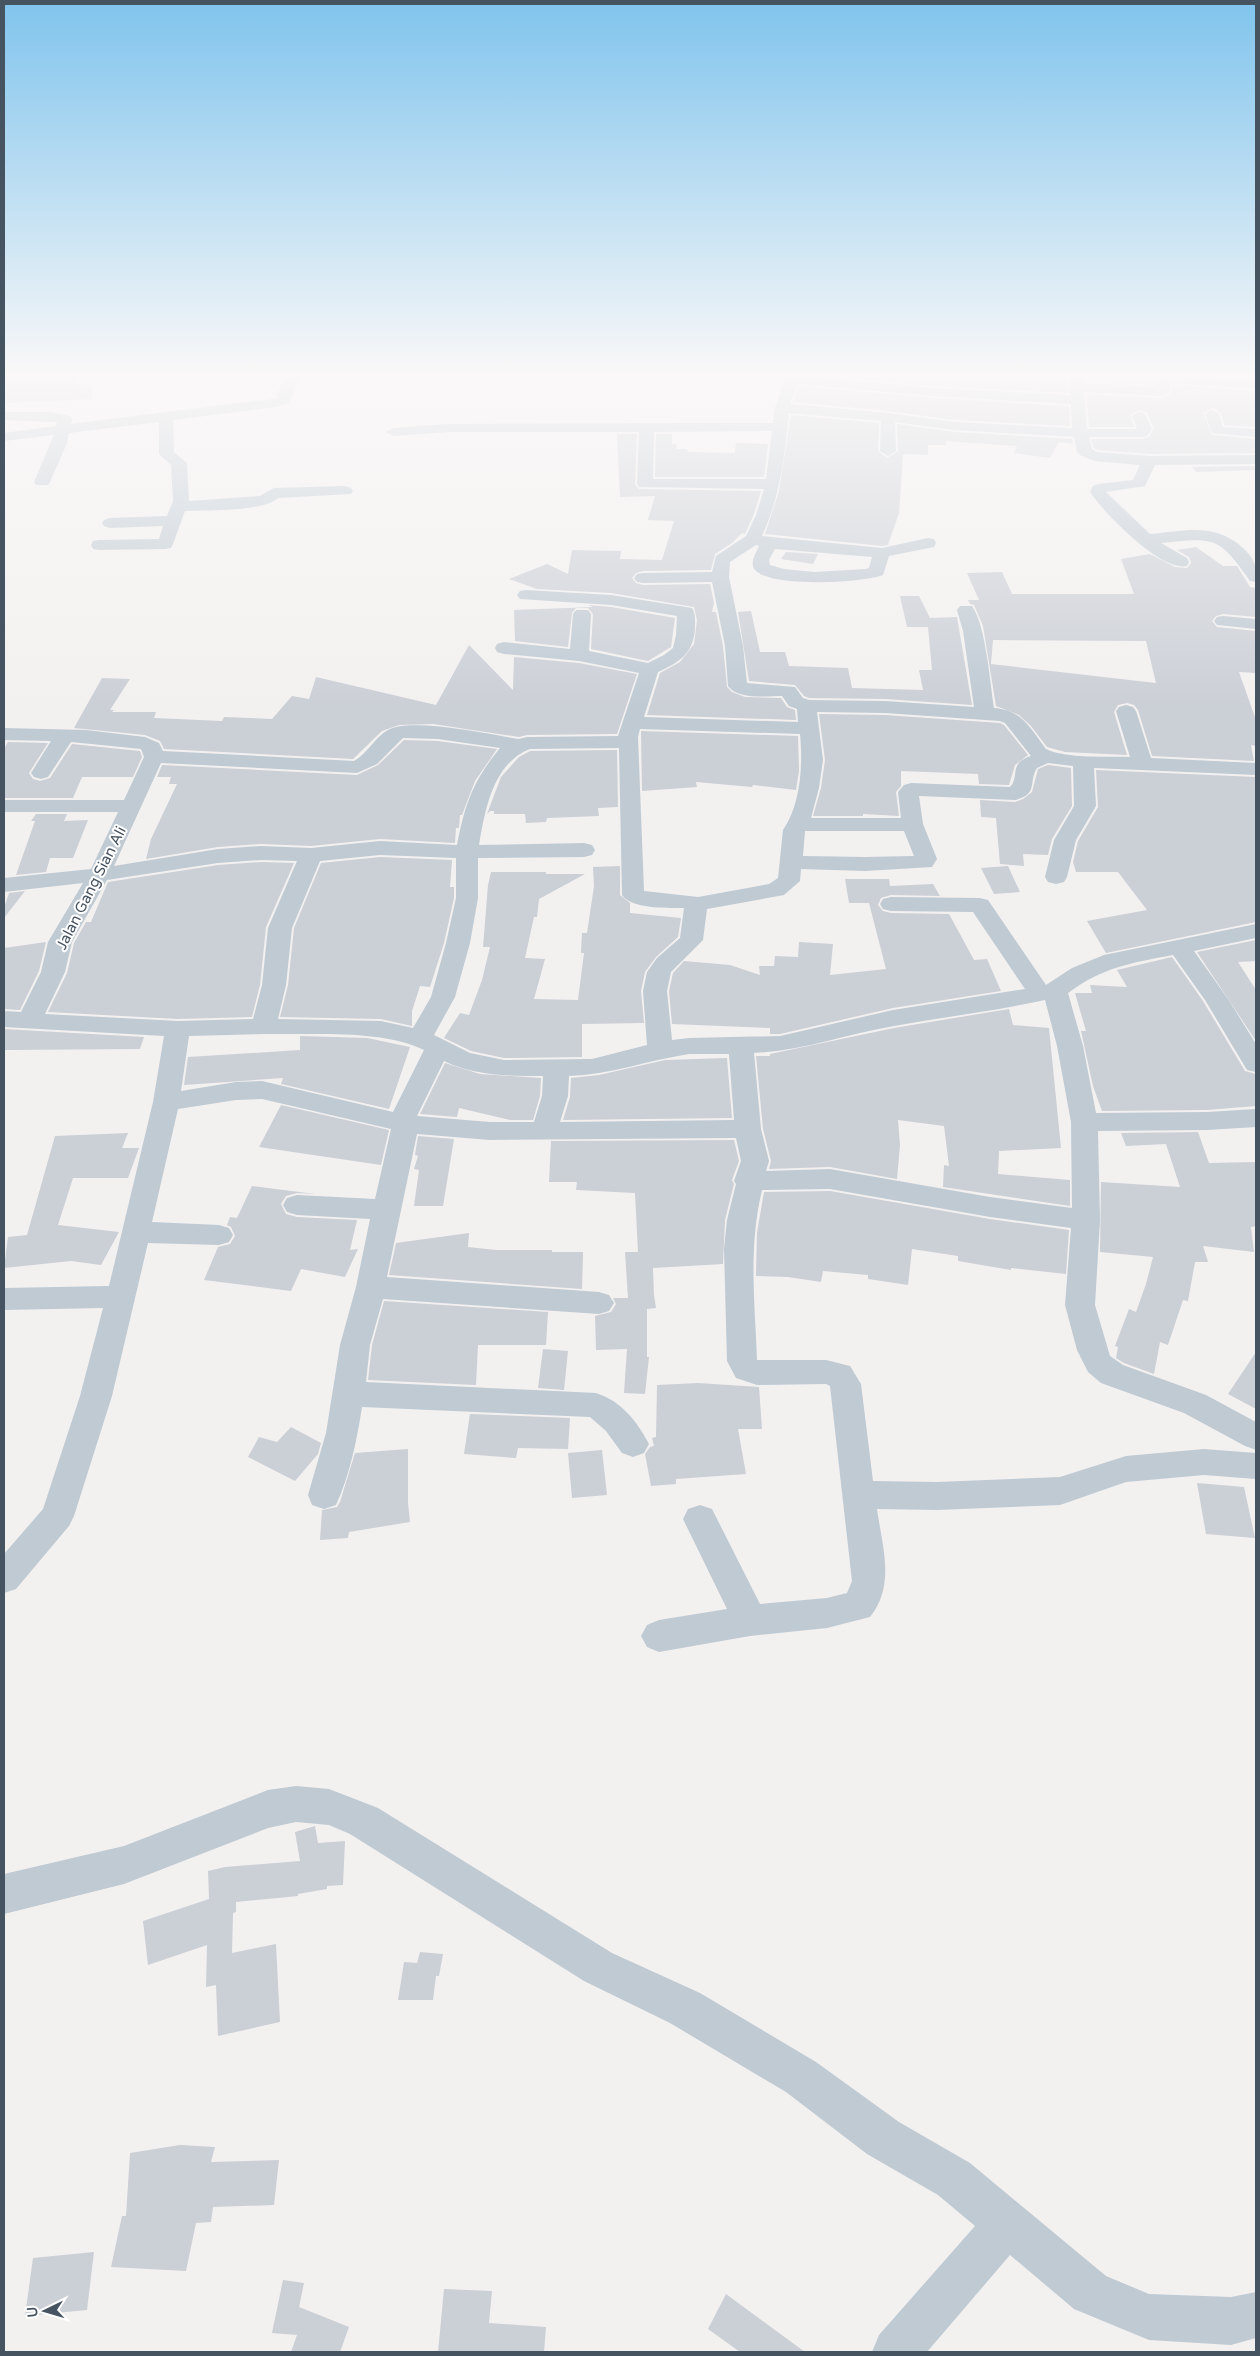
<svg xmlns="http://www.w3.org/2000/svg" width="1260" height="2356" font-family="'Varela Round',sans-serif">
	<rect width="100%" height="100%" fill="#f3f0f0"/>
	<g fill="#cbcfd6" fill-rule="evenodd">
		<path d="M4,377L46,381V377H77L74,384L92,386V399L4,403Z"/>
		<path d="M835,377H1066L1065,387H1068V393L933,386Z"/>
		<path d="M1112,377H1148L1156,382L1155,385L1112,383Z"/>
		<path d="M1172,385L1256,391V427L1224,425L1221,413L1213,408L1203,413L1212,435L1256,439V453L1150,454L1098,450L1094,448L1091,439H1142L1149,437L1154,428L1146,412L1139,410L1130,415L1134,427H1089L1086,394L1162,398L1170,394Z"/>
		<path d="M799,386L933,398L1069,406L1070,426L954,420L888,411L793,402Z"/>
		<path d="M791,415L879,423L878,451L887,458L898,451L897,424L954,432L1072,439L1073,444L1059,442L1050,458L1014,453L1017,446L945,441L946,445H928V455L903,454L899,513L888,545L882,546L765,534L779,491Z"/>
		<path d="M617,434H637L635,484L639,489L761,491L754,514L745,534L742,533L732,543L715,554L711,570L643,571L636,573L632,578L636,583L643,585L710,584L714,603L712,612H716L723,646L727,687L732,692L745,697L781,698L787,707L795,710L796,720L647,715L660,673L680,662L694,644L697,620L694,607L611,593L537,589L509,579L547,564L568,574L572,550L621,551L620,559L662,560L674,521L648,520L655,496L620,497Z"/>
		<path d="M656,434H672V444H676L677,449H687L688,452L735,453L736,443L768,444L764,477H655Z"/>
		<path d="M1256,466V470L1196,472L1192,467Z"/>
		<path d="M1196,547L1223,566H1237L1250,587L1256,588V617L1223,614L1216,616L1212,621L1217,627L1256,631V673L1239,672L1256,720V746L1251,745L1254,761L1152,756L1138,710L1134,705L1127,703L1118,705L1114,712L1127,755L1065,752L1047,747L1031,726L1019,715L996,706L983,626L974,605L970,604L968,600H979L967,573L1002,572L1012,594H1134L1121,559L1150,554L1175,567L1187,568L1191,563L1189,557L1177,550ZM993,640L1146,641L1156,683L991,664Z"/>
		<path d="M786,552L818,554L813,564L781,559Z"/>
		<path d="M900,596H919L930,618L957,617L972,705L885,699L809,698L804,696L795,685L749,681L738,612L751,611L760,652H785L789,666L848,668L852,688L923,690L919,670H932L928,627H907Z"/>
		<path d="M588,605L611,607L675,618L671,647L648,661L591,649L593,614L588,608H576L572,613L568,647L515,641L514,610L593,607Z"/>
		<path d="M469,645L513,690L514,657L579,663L637,674L617,734L527,735L519,737L433,724L399,725L382,731L353,759L164,749L160,741L145,735L74,728L102,678L130,679L110,710H114L112,712H156L154,718L222,721L224,717L272,719L292,696L309,699L316,677L436,705Z"/>
		<path d="M819,714L885,715L1000,723L1004,725L1028,755L1015,765L1009,785L979,784L978,774L901,771V786L896,792L899,816L863,814V816H813L821,788L825,760Z"/>
		<path d="M641,731L798,736L799,771L796,790L753,785L752,787L696,782L697,787L642,791Z"/>
		<path d="M404,740L438,741L497,749L475,781L462,815H460L459,828H456L455,843L380,839L311,846L261,844L218,847L146,859L151,839L177,784H169L171,777H157L162,765L357,775L378,765Z"/>
		<path d="M8,742L48,743L29,773L33,779L40,781L50,778L72,744L140,751L142,757L133,777H82L73,798H4V749Z"/>
		<path d="M617,750L618,807L598,808L599,816L547,818L546,822L526,823L525,814H494V811H490L487,814L501,777L519,757L530,751Z"/>
		<path d="M1048,765L1071,768L1072,806L1052,839L1048,855L1023,854L1024,866L1000,864L996,818L981,817L980,800L1015,802L1023,799L1032,792L1038,769Z"/>
		<path d="M1096,770L1256,777V922L1106,953L1087,921L1147,910L1118,872H1076L1073,862L1078,841L1098,807Z"/>
		<path d="M36,814H67L64,821L88,820L73,858H50L46,872L16,875L35,821H31Z"/>
		<path d="M380,857L452,860L450,887H454V898L444,943L430,987L420,986L412,1011V1026L381,1019L280,1017L288,985L294,928L321,863Z"/>
		<path d="M261,862L294,863L266,927L260,985L252,1017L178,1019L48,1012L67,973L74,943L86,922H91L108,882L218,865Z"/>
		<path d="M620,866V895L630,903V913L681,918L678,937L656,957L645,972L641,991L644,1023L582,1024V1057L504,1058L471,1051L444,1038L460,1013L469,1015L482,980L490,947H483L488,885L491,872H546V874H585L539,899L537,917H534L525,958L545,959L534,999L578,1000L584,953H581L582,933H587L594,886L593,867Z"/>
		<path d="M1008,866L1020,892L994,894L981,868Z"/>
		<path d="M845,879H889L890,886L933,884L940,896L891,895L881,898L878,905L883,911L891,913L949,914L974,960L987,959L1001,991L893,1008L780,1034H770V1028L672,1024L669,991L673,973L684,961L730,965L760,975L759,966H774L775,956L798,957L799,942L833,944L830,975L886,969L869,903H849Z"/>
		<path d="M25,891L4,918V908L9,893Z"/>
		<path d="M1256,940V961L1238,962L1256,990V1041L1197,952Z"/>
		<path d="M46,942L39,971L20,1010L4,1009V948Z"/>
		<path d="M1172,957L1203,1001L1245,1071L1256,1074V1106L1207,1110L1102,1111L1093,1086L1081,1031H1086L1075,993H1092L1090,985L1127,987L1117,970Z"/>
		<path d="M1009,1009L1013,1025L1049,1028L1061,1148L999,1151L998,1174L1070,1180V1206L943,1187L944,1165L949,1166L944,1126L898,1120L900,1145L897,1179L830,1167L769,1169L771,1161L763,1129L756,1056H770V1054L894,1028Z"/>
		<path d="M4,1029L144,1037L140,1049L4,1050Z"/>
		<path d="M300,1036L367,1038L410,1047L389,1109L281,1084L283,1078L184,1085L188,1057L300,1050Z"/>
		<path d="M727,1058L732,1118L563,1120L570,1097L571,1078L599,1075L665,1060Z"/>
		<path d="M445,1063L480,1074L541,1078L540,1096L533,1120H510L459,1108L457,1117L420,1114Z"/>
		<path d="M281,1105L389,1130L381,1165L259,1147Z"/>
		<path d="M1198,1132L1209,1163L1256,1162V1226L1251,1227L1254,1252L1203,1246L1208,1262H1195L1188,1301L1183,1300L1168,1345L1160,1342L1154,1374L1124,1363L1116,1358L1118,1347L1115,1346L1129,1309L1136,1312L1146,1284L1153,1257L1100,1252L1101,1182L1180,1187L1166,1144L1126,1146L1121,1133Z"/>
		<path d="M128,1133L122,1148H139L128,1178H73L58,1225L119,1232L101,1265L71,1261L4,1268L8,1237L27,1235L55,1136Z"/>
		<path d="M418,1136L454,1139L443,1206H414L419,1170L414,1169L418,1156L415,1155Z"/>
		<path d="M734,1140L739,1161L732,1180L734,1184L725,1220L723,1264L653,1268L654,1295L656,1308L647,1309V1357H649L645,1394L624,1393L627,1349L596,1350L595,1316L611,1312L616,1304L613,1298H628L625,1252H638L635,1193L576,1190L577,1182H549L551,1141Z"/>
		<path d="M252,1186L315,1194L297,1193L286,1196L281,1204L286,1214L297,1217L357,1220L350,1250L358,1249L345,1277L301,1269L291,1291L204,1280L218,1247L230,1244L235,1236L231,1227L227,1225L230,1217L237,1218Z"/>
		<path d="M830,1191L990,1219L1069,1230L1066,1274L1011,1268V1270L958,1261V1256L912,1249L908,1285L868,1279V1275L823,1271L821,1282L788,1277L756,1276L757,1233L764,1192Z"/>
		<path d="M469,1233L468,1247L496,1250H552V1252H583L582,1289L389,1275L396,1243Z"/>
		<path d="M384,1301L548,1312L546,1345H478L476,1385L368,1380L372,1345Z"/>
		<path d="M543,1349L568,1351L564,1390L538,1388Z"/>
		<path d="M1256,1352V1409L1228,1394Z"/>
		<path d="M698,1383L759,1387L762,1429H738L746,1474L676,1479V1484L651,1486L645,1454L650,1447L654,1446L652,1438L656,1437L657,1385Z"/>
		<path d="M470,1414L570,1418L568,1449L518,1448L516,1458L464,1454Z"/>
		<path d="M291,1427L321,1443L318,1454L295,1481L248,1457L259,1437L277,1442Z"/>
		<path d="M408,1449V1503L410,1522L349,1532L348,1538L320,1540L322,1510L337,1507L340,1502L355,1453Z"/>
		<path d="M602,1450L607,1495L572,1498L568,1453Z"/>
		<path d="M1197,1483L1244,1487L1255,1538L1206,1534Z"/>
		<path d="M315,1826L318,1843L345,1841L343,1885L327,1886V1889L298,1894V1896L236,1902V1912L233,1913L232,1953L276,1944L280,2022L218,2036L216,1985L206,1987L207,1945L148,1965L143,1921L209,1899L208,1871L225,1867L300,1861L295,1832Z"/>
		<path d="M420,1952L443,1954L439,1976H436L433,2000H398L404,1962L417,1963Z"/>
		<path d="M180,2145L215,2147L211,2162L279,2160L274,2205L213,2207L211,2222L196,2223L186,2271L111,2267L122,2216H126L130,2153Z"/>
		<path d="M94,2252L87,2310L25,2316L33,2258Z"/>
		<path d="M283,2280L304,2283L299,2307L349,2327L340,2352H291L297,2335L272,2333Z"/>
		<path d="M444,2289L492,2291L489,2323L546,2327L544,2352H438Z"/>
		<path d="M726,2294L805,2352H740L708,2329Z"/>
	</g>
	<g fill="none" stroke-linecap="round" stroke-linejoin="round">
		<g fill="#bfcad3" fill-rule="evenodd">
			<path d="M286,377H300L289,403L276,407L173,420L174,452L187,463L189,501L260,496L274,488L345,486L351,488L353,491L351,494L278,498C264,512 206,510 185,511L173,544L171,548L165,549L99,550L93,549L91,545L93,541L99,540L159,539L163,526L110,528L104,526L102,523L104,520L110,518L167,516L173,501L171,465L159,454V422L69,433L67,443L50,482L48,485H36L34,482L54,435L4,441V433L56,426L57,422L4,420V412H51L70,416L72,419L71,424L273,399L277,398L280,387Z"/>
			<path d="M786,377H815L933,388L1070,395L1069,377H1083V383L1156,387L1158,381L1150,377L1256,381V389L1171,383L1169,392L1162,396L1084,392L1087,429H1137L1132,416L1139,412L1144,413L1152,429L1147,436L1142,437H1089L1092,449L1097,452L1150,456L1256,455V464L1155,465L1145,486L1106,492L1150,534C1186,531 1214,522 1243,548C1255,559 1257,567 1256,582L1250,581C1218,535 1214,538 1161,543L1187,558L1189,562L1187,566C1161,572 1104,513 1090,492L1093,486L1098,484L1133,480L1140,465L1094,461L1080,455L1077,452L1074,437L954,430L895,422L896,451L888,456L880,451L881,421L789,413C784,458 781,494 762,536L882,548L928,538L934,539L936,543L934,547L889,556L883,575C863,583 770,588 755,570C749,563 756,553 759,546L756,545L730,562L729,577L743,646L747,683L795,687L803,698L809,700L885,701L974,707L963,631L957,610L960,606H972C986,626 990,683 994,708C1022,710 1030,728 1046,749C1066,759 1107,756 1130,757L1116,711L1119,707L1126,705L1133,707L1136,711L1151,758L1256,763V775L1094,768L1096,806L1076,840L1067,877L1064,882L1056,884L1048,882L1045,877L1054,840L1074,806L1073,766L1048,763L1037,768C1028,782 1039,794 1015,800L919,796L923,824L937,859L932,867L865,871L801,869L800,881L784,895L707,909L703,940L671,972L667,991L672,1040L689,1038L780,1036L893,1010L1025,989L973,912L891,911L883,909L880,904L883,899L891,897L980,898L988,900L1046,985L1072,968L1104,955L1256,924V938L1194,951L1228,999L1256,1044V1072L1247,1070L1205,1000L1173,955C1131,963 1103,967 1068,993L1083,1046L1096,1113L1207,1112L1256,1109V1127L1207,1130L1098,1131L1100,1220L1095,1305L1110,1356L1123,1365L1206,1395L1256,1422V1450L1245,1446L1184,1413L1101,1383L1088,1372L1077,1350L1065,1305L1071,1228L990,1217L830,1189L762,1190C748,1249 755,1301 757,1360H826L850,1366L861,1384L873,1481L937,1482L1060,1477L1126,1456L1204,1449L1256,1453V1479L1204,1475L1126,1482L1060,1505L937,1510L877,1509C882,1546 896,1585 870,1617L827,1628L750,1636L659,1652L647,1647L641,1636L647,1625L659,1620L727,1609L683,1519L688,1509L700,1505L712,1509L760,1604L827,1598L847,1593L852,1581L830,1386L826,1384L757,1385L736,1378L727,1361L724,1249L727,1220L736,1184L734,1181L741,1161L736,1138L490,1140L417,1134L387,1277L599,1292L609,1295L614,1303L609,1311L599,1314L383,1299L370,1345L366,1382L596,1393C621,1401 637,1421 649,1444L644,1453L633,1457L622,1453L606,1431L590,1417L362,1407C357,1439 350,1475 336,1505L324,1509L312,1505L308,1495L326,1433L340,1345L356,1287L370,1219L297,1215L287,1212L283,1205L287,1198L297,1195L375,1199L391,1129L262,1099L236,1100L178,1109L152,1222L219,1225L229,1228L233,1235L229,1242L219,1245L148,1243L112,1396L74,1516L69,1526L16,1589L4,1593V1554L43,1509L80,1396L103,1308L4,1310V1288L109,1286L153,1102L164,1036L4,1027V1011L21,1012L41,972L48,942L83,883L4,892V878L91,869L118,812H4V800H124L144,757L141,749L71,742L48,777L41,779L34,777L31,773L51,741L4,740V728L86,730L145,737L159,743L163,751L354,761C368,753 375,737 388,730C412,717 491,735 519,739L527,737L618,736L639,673L579,661L504,654L497,652L495,648L497,644L504,642L570,649L573,614L576,610H588L591,614L589,651L648,663L664,655L673,648L676,635L677,616L611,605L520,599L517,595L520,591L526,590L611,595L692,608C696,614 695,621 695,627C694,653 680,662 658,672L644,717L798,722L797,709L789,706L782,696C767,696 738,700 728,686L725,646L712,582L643,583L637,582L634,578L637,574L643,573L712,572L716,556L746,536L756,515L764,489L639,487L637,484L639,432H448L393,436L386,432L393,428L448,424L773,423L775,408ZM798,384L933,396L1071,404L1072,428L954,422L888,413L790,404ZM772,431L766,479H653L654,432ZM775,549L872,557L869,568L866,569L814,572L784,569L770,565L769,560ZM817,712L885,713L1000,721L1005,723L1031,756C1008,763 1020,777 1010,787L911,783L904,785L898,792L901,818H811L819,788L823,760ZM640,729L800,734C803,764 801,804 783,830L778,878L769,884L698,897L644,891L638,737ZM403,738L438,739L500,748C473,781 465,804 457,845L380,841L311,848L261,846L218,849L114,866L161,763L357,773L377,764ZM619,748L622,895C631,909 668,908 684,908L680,938L657,958L647,972L643,991L647,1045L592,1059L504,1060L470,1053L434,1035L455,997L470,943L478,898V858L584,857L592,855L595,850L592,845L584,843L479,845C485,810 493,763 530,749ZM805,831H904L914,856L865,857L803,856ZM380,855L456,858V898L446,943L431,997L413,1028L381,1021L278,1019L286,985L292,928L320,861ZM261,860L297,861L268,928L262,985L253,1019L178,1021L45,1014L65,972L72,942L107,880L218,863ZM1045,1000L1057,1046L1071,1122L1072,1208L990,1197L830,1169L766,1171L769,1161L761,1129L754,1053C802,1051 847,1034 894,1026C944,1017 995,1011 1045,1000ZM264,1034C311,1035 382,1029 424,1050L393,1112L262,1081L236,1082L181,1091L189,1036ZM689,1054H729L734,1120L560,1122L568,1096L569,1076C609,1075 649,1060 689,1054ZM444,1061C474,1076 510,1076 543,1076L542,1096L534,1122H490L417,1116Z"/>
			<path d="M1212,410L1219,414L1223,427L1256,429V437L1212,433L1205,414Z"/>
			<path d="M1223,616L1256,619V629L1217,625L1214,621L1217,617Z"/>
			<path d="M296,1786L329,1789L378,1808L612,1953L700,1993L816,2062L899,2122L970,2163L1106,2276L1149,2294L1231,2297L1256,2292V2338L1231,2345L1149,2340L1074,2309L1010,2255L927,2352H872L879,2335L975,2226L938,2195L867,2154L786,2092L670,2023L584,1981L350,1834L329,1825L296,1822L268,1828L124,1884L4,1914V1874L124,1846L268,1790Z"/>
		</g>
	</g>
	<linearGradient id="sky" x2="0" y2="1"><stop stop-color="#80c4ed"/><stop offset="0.53" stop-color="#faf8f8"/><stop offset="1" stop-color="#faf8f8" stop-opacity="0"/></linearGradient>
	<rect width="1260" height="707" fill="url(#sky)"/>
	<g text-anchor="middle" stroke-width="4" stroke-linejoin="round" paint-order="stroke">
		<g font-size="15" fill="#465360" stroke="#fff">
			<text transform="translate(91 888) rotate(-63)" y="5">Jalan Gang Sian Ali</text>
		</g>
	</g>
	<rect width="1260" height="2356" fill="none" stroke="#465360" stroke-width="10"/>
	<g transform="translate(45 2311) rotate(265)" stroke="#ffffff" stroke-width="4" paint-order="stroke">
	<path d="M0-4L9 19L0 12L-9 19Z" fill="#465360"/>
	<text y="-8" font-size="14" font-weight="bold" text-anchor="middle" fill="#465360">U</text>
	</g>
</svg>
